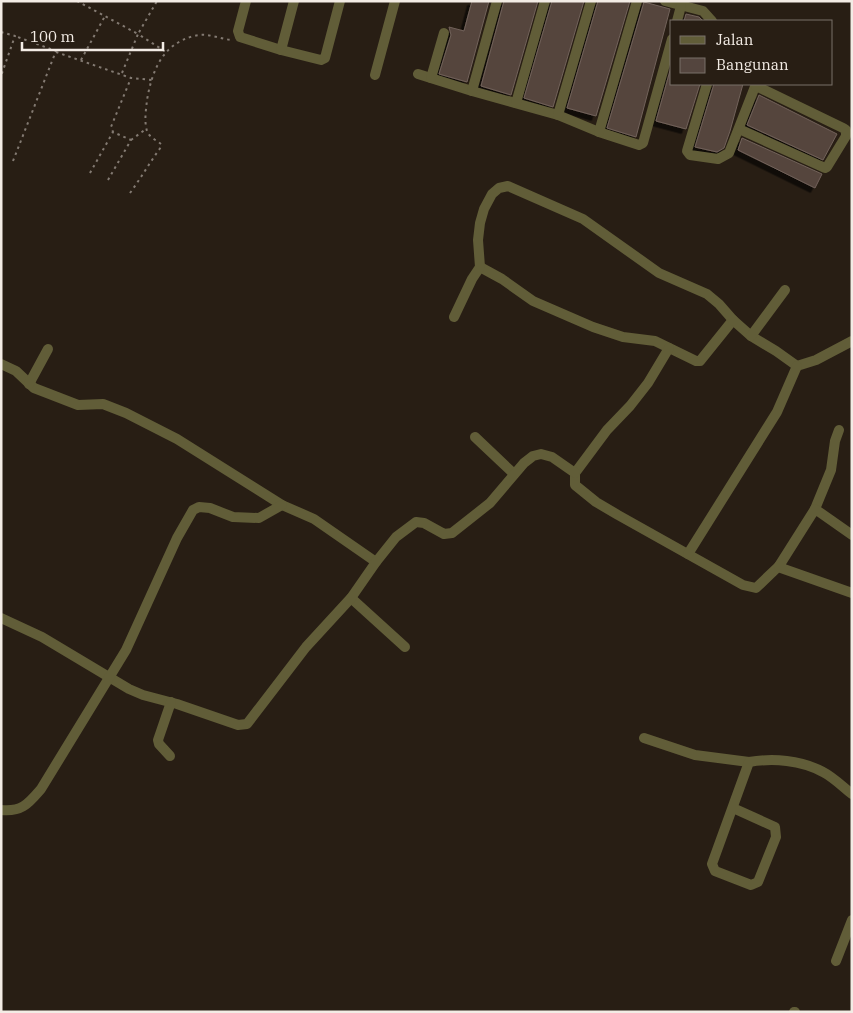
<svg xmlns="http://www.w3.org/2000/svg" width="853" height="1013" font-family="'IBM Plex Serif',serif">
	<defs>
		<filter id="shadow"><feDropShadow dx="-4.5" dy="4.5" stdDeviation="0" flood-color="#0009"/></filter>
	</defs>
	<rect width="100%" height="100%" fill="#281e14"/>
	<g fill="#54453e" stroke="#72625a" filter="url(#shadow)">
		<path d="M472,1H489L467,82L439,74L451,35L449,27L464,31Z"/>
		<path d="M504,1H538L511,95L481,86Z"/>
		<path d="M552,1H584L553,107L524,98Z"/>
		<path d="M598,1H630L596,116L567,108Z"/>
		<path d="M644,2L670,9L636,137L607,128Z"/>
		<path d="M686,14L699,17L703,21H684Z"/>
		<path d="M671,67L672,84H700L686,129L656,121Z"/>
		<path d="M714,84H743L730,131L724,148L717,152L695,147Z"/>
		<path d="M759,95L837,134L823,160L747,125Z"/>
		<path d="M742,138L822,174L815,188L738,150Z"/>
	</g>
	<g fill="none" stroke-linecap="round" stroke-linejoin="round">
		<g stroke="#837a72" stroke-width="2" stroke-dasharray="2.5 4" stroke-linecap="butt">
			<path d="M77,1L138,34L157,1"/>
			<path d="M1,32L15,36L1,76"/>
			<path d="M56,52L131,78L152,80"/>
			<path d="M81,60L105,16"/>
			<path d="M122,73L138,34L166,52"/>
			<path d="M131,140L146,129"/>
			<path d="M13,161L56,51L15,36"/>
			<path d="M90,173L113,132"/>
			<path d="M108,180L131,140L113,132L111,127L131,78"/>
			<path d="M130,193C141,178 150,162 161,147V144C156,140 149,137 147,131C144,121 146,110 147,100C152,71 162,44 194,36C207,32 219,39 232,40"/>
		</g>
		<g stroke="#615d38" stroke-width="10">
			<path d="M246,1L238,31L240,37L281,50L321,60L325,58L340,1"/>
			<path d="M665,1L703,11L712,21"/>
			<path d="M677,21L681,6"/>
			<path d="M281,50L294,1"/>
			<path d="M418,74L472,91L558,115L599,132L639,145L643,143L672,39"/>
			<path d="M375,75L395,1"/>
			<path d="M431,78L444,33"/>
			<path d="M707,84L687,151L690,155L718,159L729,153L756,84"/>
			<path d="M472,91L497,1"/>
			<path d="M516,103L545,1"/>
			<path d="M558,115L591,1"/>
			<path d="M739,129L825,168L827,167L846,136V130L843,128L756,86"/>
			<path d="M599,132L637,1"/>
			<path d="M480,267L502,279L533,301L593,327L623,337L655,341L696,361H700L733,320"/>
			<path d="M454,317L472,279L480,267L478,240L480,223L484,209L492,194L499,188L508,186L583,219L659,273L707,294L719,304L733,320L751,336L776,351L797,366"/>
			<path d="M751,336L785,290"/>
			<path d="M669,348L648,383L630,406L607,430L575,473V485L596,502L618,515L743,585L756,588L779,566"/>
			<path d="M1,364L16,371L34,388L47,393L78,405L103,404L126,413L177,439L282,505L314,519L376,562"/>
			<path d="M797,366L816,360L852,341"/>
			<path d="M29,384L48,349"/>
			<path d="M475,437L514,474"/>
			<path d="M815,509L831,470L835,441L839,430"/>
			<path d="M852,535L815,509L779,566L781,568L852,593"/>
			<path d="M688,554L777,412L797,366"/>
			<path d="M351,598L405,647"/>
			<path d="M1,618L42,637L129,689L143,695L177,704L238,725L247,724L306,647L351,598L376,562L396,537L416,522L424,523L444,534L452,533L490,503L524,463L533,456L541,454L552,457L575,473"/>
			<path d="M644,738L695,755L749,762"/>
			<path d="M170,756L159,744L158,740L171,702"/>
			<path d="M733,808L775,827L776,837L758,882L751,885L715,871L712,864L749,762C773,758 801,760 823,772C833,777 843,787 852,794"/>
			<path d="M1,810C22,812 28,804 41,789L126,650L177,538L193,510L199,507L210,508L233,517L259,518L282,505"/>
			<path d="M836,961L852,920"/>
			<path d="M794,1012H795"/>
		</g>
	</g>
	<rect width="853" height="1013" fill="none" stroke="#f3ece5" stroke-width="5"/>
	<rect x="670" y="20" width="162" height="65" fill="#281e14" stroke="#797068"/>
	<rect x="680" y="36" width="25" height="8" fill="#615d38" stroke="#797068"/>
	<text x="716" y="45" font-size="15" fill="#f3ece5">Jalan</text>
	<rect x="680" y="58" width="25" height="15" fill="#54453e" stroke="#797068"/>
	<text x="716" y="70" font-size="15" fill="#f3ece5">Bangunan</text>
	<path d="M22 42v8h141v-8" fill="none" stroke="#f3ece5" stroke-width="2.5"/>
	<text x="30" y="42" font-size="15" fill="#f3ece5" stroke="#281e14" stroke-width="4" paint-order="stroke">100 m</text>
</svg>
